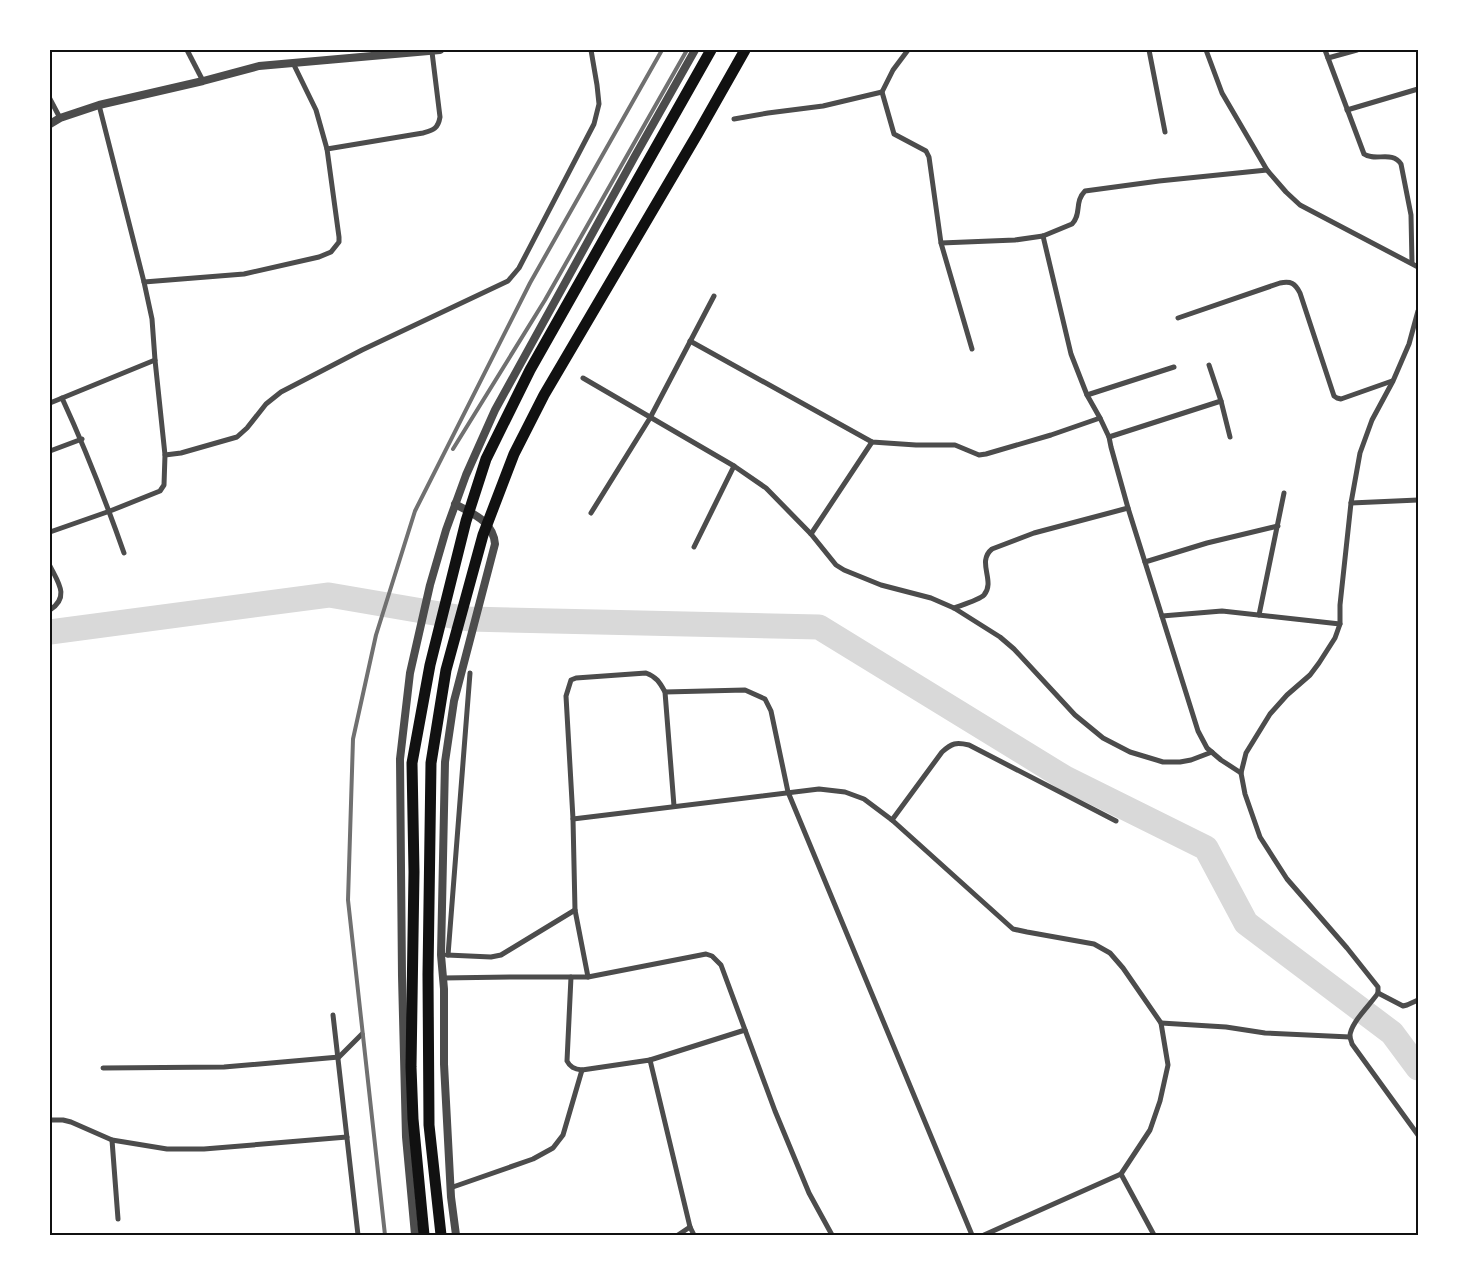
<svg xmlns="http://www.w3.org/2000/svg" width="1468" height="1285" font-family="Poppins,sans-serif">
	<rect width="100%" height="100%" fill="#fff"/>
	<g fill="none" stroke-linecap="round" stroke-linejoin="round">
		<path stroke="#d9d9d9" stroke-width="25" d="M50,632L329,595L469,619L819,627L1065,778L1206,848L1246,923L1392,1033L1418,1068"/>
		<g stroke="#4c4c4c" stroke-width="5">
			<path d="M187,50L203,81"/>
			<path d="M908,50L893,70L882,92L894,134L926,151L929,157L941,243L972,349"/>
			<path d="M1149,50L1165,132"/>
			<path d="M1206,50L1222,93L1267,170L1286,192L1300,205L1418,267"/>
			<path d="M1325,50L1364,154C1375,162 1392,150 1401,164L1411,215L1412,263"/>
			<path d="M1328,58L1357,50"/>
			<path d="M50,99L60,118"/>
			<path d="M1347,110L1418,89"/>
			<path d="M734,119L768,113L823,106L882,92"/>
			<path d="M327,149L423,133C433,130 438,129 440,117L432,52"/>
			<path d="M1043,236L1071,354L1087,395L1100,418L1109,437L1111,447L1128,508L1198,731L1207,748L1221,760L1241,773"/>
			<path d="M941,243L1015,240L1043,236L1072,224C1082,214 1074,202 1085,191L1159,181L1267,170"/>
			<path d="M144,282L244,274L319,257L331,252L339,242V237L327,149L316,110L293,63"/>
			<path d="M1418,311L1409,344L1393,381L1372,420L1360,453L1351,503L1340,605V624L1335,638L1319,663L1310,675L1287,695L1270,714L1246,753L1241,773L1245,794L1260,837L1287,879L1347,948L1378,987V993C1371,1004 1349,1024 1350,1037C1350,1038 1352,1043 1352,1044L1418,1135"/>
			<path d="M1178,318L1280,283C1291,281 1295,283 1300,293L1334,396L1337,398L1341,399L1392,381"/>
			<path d="M690,341L872,442L916,445H955L979,455L986,454L1051,435L1100,418"/>
			<path d="M1209,365L1221,401L1230,437"/>
			<path d="M583,378L734,466L766,488L811,534L836,565L844,570L881,585L931,598L954,608L1000,637L1014,649L1075,715L1103,738L1130,752L1163,762H1180L1191,760L1212,752"/>
			<path d="M1087,395L1174,367"/>
			<path d="M62,398C86,450 105,499 124,553"/>
			<path d="M50,403L155,360"/>
			<path d="M1109,437L1221,401"/>
			<path d="M50,451L82,439"/>
			<path d="M165,455L181,453L237,437L247,428L266,404L281,392L362,350L508,281L519,268L594,124L599,104L597,85L591,50"/>
			<path d="M1351,503L1418,500"/>
			<path d="M591,513L650,418L714,296"/>
			<path d="M50,532L110,511L160,491L164,485L165,455L155,360L152,319L144,282L99,105"/>
			<path d="M811,534L872,442"/>
			<path d="M694,547L734,466"/>
			<path d="M1145,562L1207,543L1278,526"/>
			<path d="M50,566C58,582 70,597 50,610"/>
			<path d="M954,608C962,605 979,600 984,595C996,581 976,562 992,549L1034,533L1128,508"/>
			<path d="M1259,615L1284,493"/>
			<path d="M1162,616L1222,611L1340,624"/>
			<path d="M665,692L745,690L765,699L771,711L788,792L972,1235"/>
			<path d="M573,819L819,789L845,792L864,799L892,820L1013,929L1027,932L1094,944L1110,953L1123,968L1161,1023L1168,1065L1160,1101L1150,1130L1121,1174L984,1235"/>
			<path d="M892,820L942,752C952,743 956,742 969,745L1116,821"/>
			<path d="M447,955L491,957L501,955L575,910"/>
			<path d="M448,955L470,673"/>
			<path d="M571,977L567,1061C570,1067 574,1069 582,1070L650,1060L690,1227L694,1235"/>
			<path d="M588,977L575,910L573,819L566,696L571,680L576,678L646,673C657,677 660,683 665,692L674,806"/>
			<path d="M443,978L516,977H588L706,954L712,956L721,965L775,1111L809,1193L832,1235"/>
			<path d="M1378,993L1403,1006L1407,1005L1418,1000"/>
			<path d="M333,1015L358,1235"/>
			<path d="M1161,1023L1226,1027L1265,1033L1350,1037"/>
			<path d="M650,1060L745,1030"/>
			<path d="M103,1068L224,1067L339,1057L362,1034"/>
			<path d="M50,1120H63L71,1122L112,1140L167,1149H204L347,1137"/>
			<path d="M112,1140L118,1219"/>
			<path d="M1121,1174L1154,1235"/>
			<path d="M450,1188L533,1159L553,1148L563,1135L582,1070"/>
			<path d="M678,1235L690,1227"/>
		</g>
		<g stroke="#4c4c4c" stroke-width="8">
			<path d="M50,124L60,118L99,105L203,81L259,66L440,50"/>
			<path d="M455,504C473,514 493,521 495,544L454,701L445,762L441,955L444,989V1064L451,1197L456,1235"/>
			<path d="M415,1235L406,1137L402,976L400,759L410,673L430,585L446,530L466,475L495,410L635,156L695,50"/>
		</g>
		<g stroke="#111" stroke-width="11">
			<path d="M424,1235L413,1119L411,1067L414,872L412,763L430,665L466,521L486,459L530,370L711,50"/>
			<path d="M441,1235L429,1125L428,974L431,763L446,670L483,535L514,454L544,395L698,133L745,50"/>
		</g>
		<g stroke="#707070" stroke-width="4">
			<path d="M453,449L545,300L687,50"/>
			<path d="M385,1235L348,900L353,739L376,635L415,511L530,283L662,50"/>
		</g>
	</g>
	<rect width="1468" height="1285" fill="none" stroke="#ffffff" stroke-width="102"/>
	<rect x="51" y="51" width="1366" height="1183" fill="none" stroke="#111" stroke-width="2"/>
</svg>
